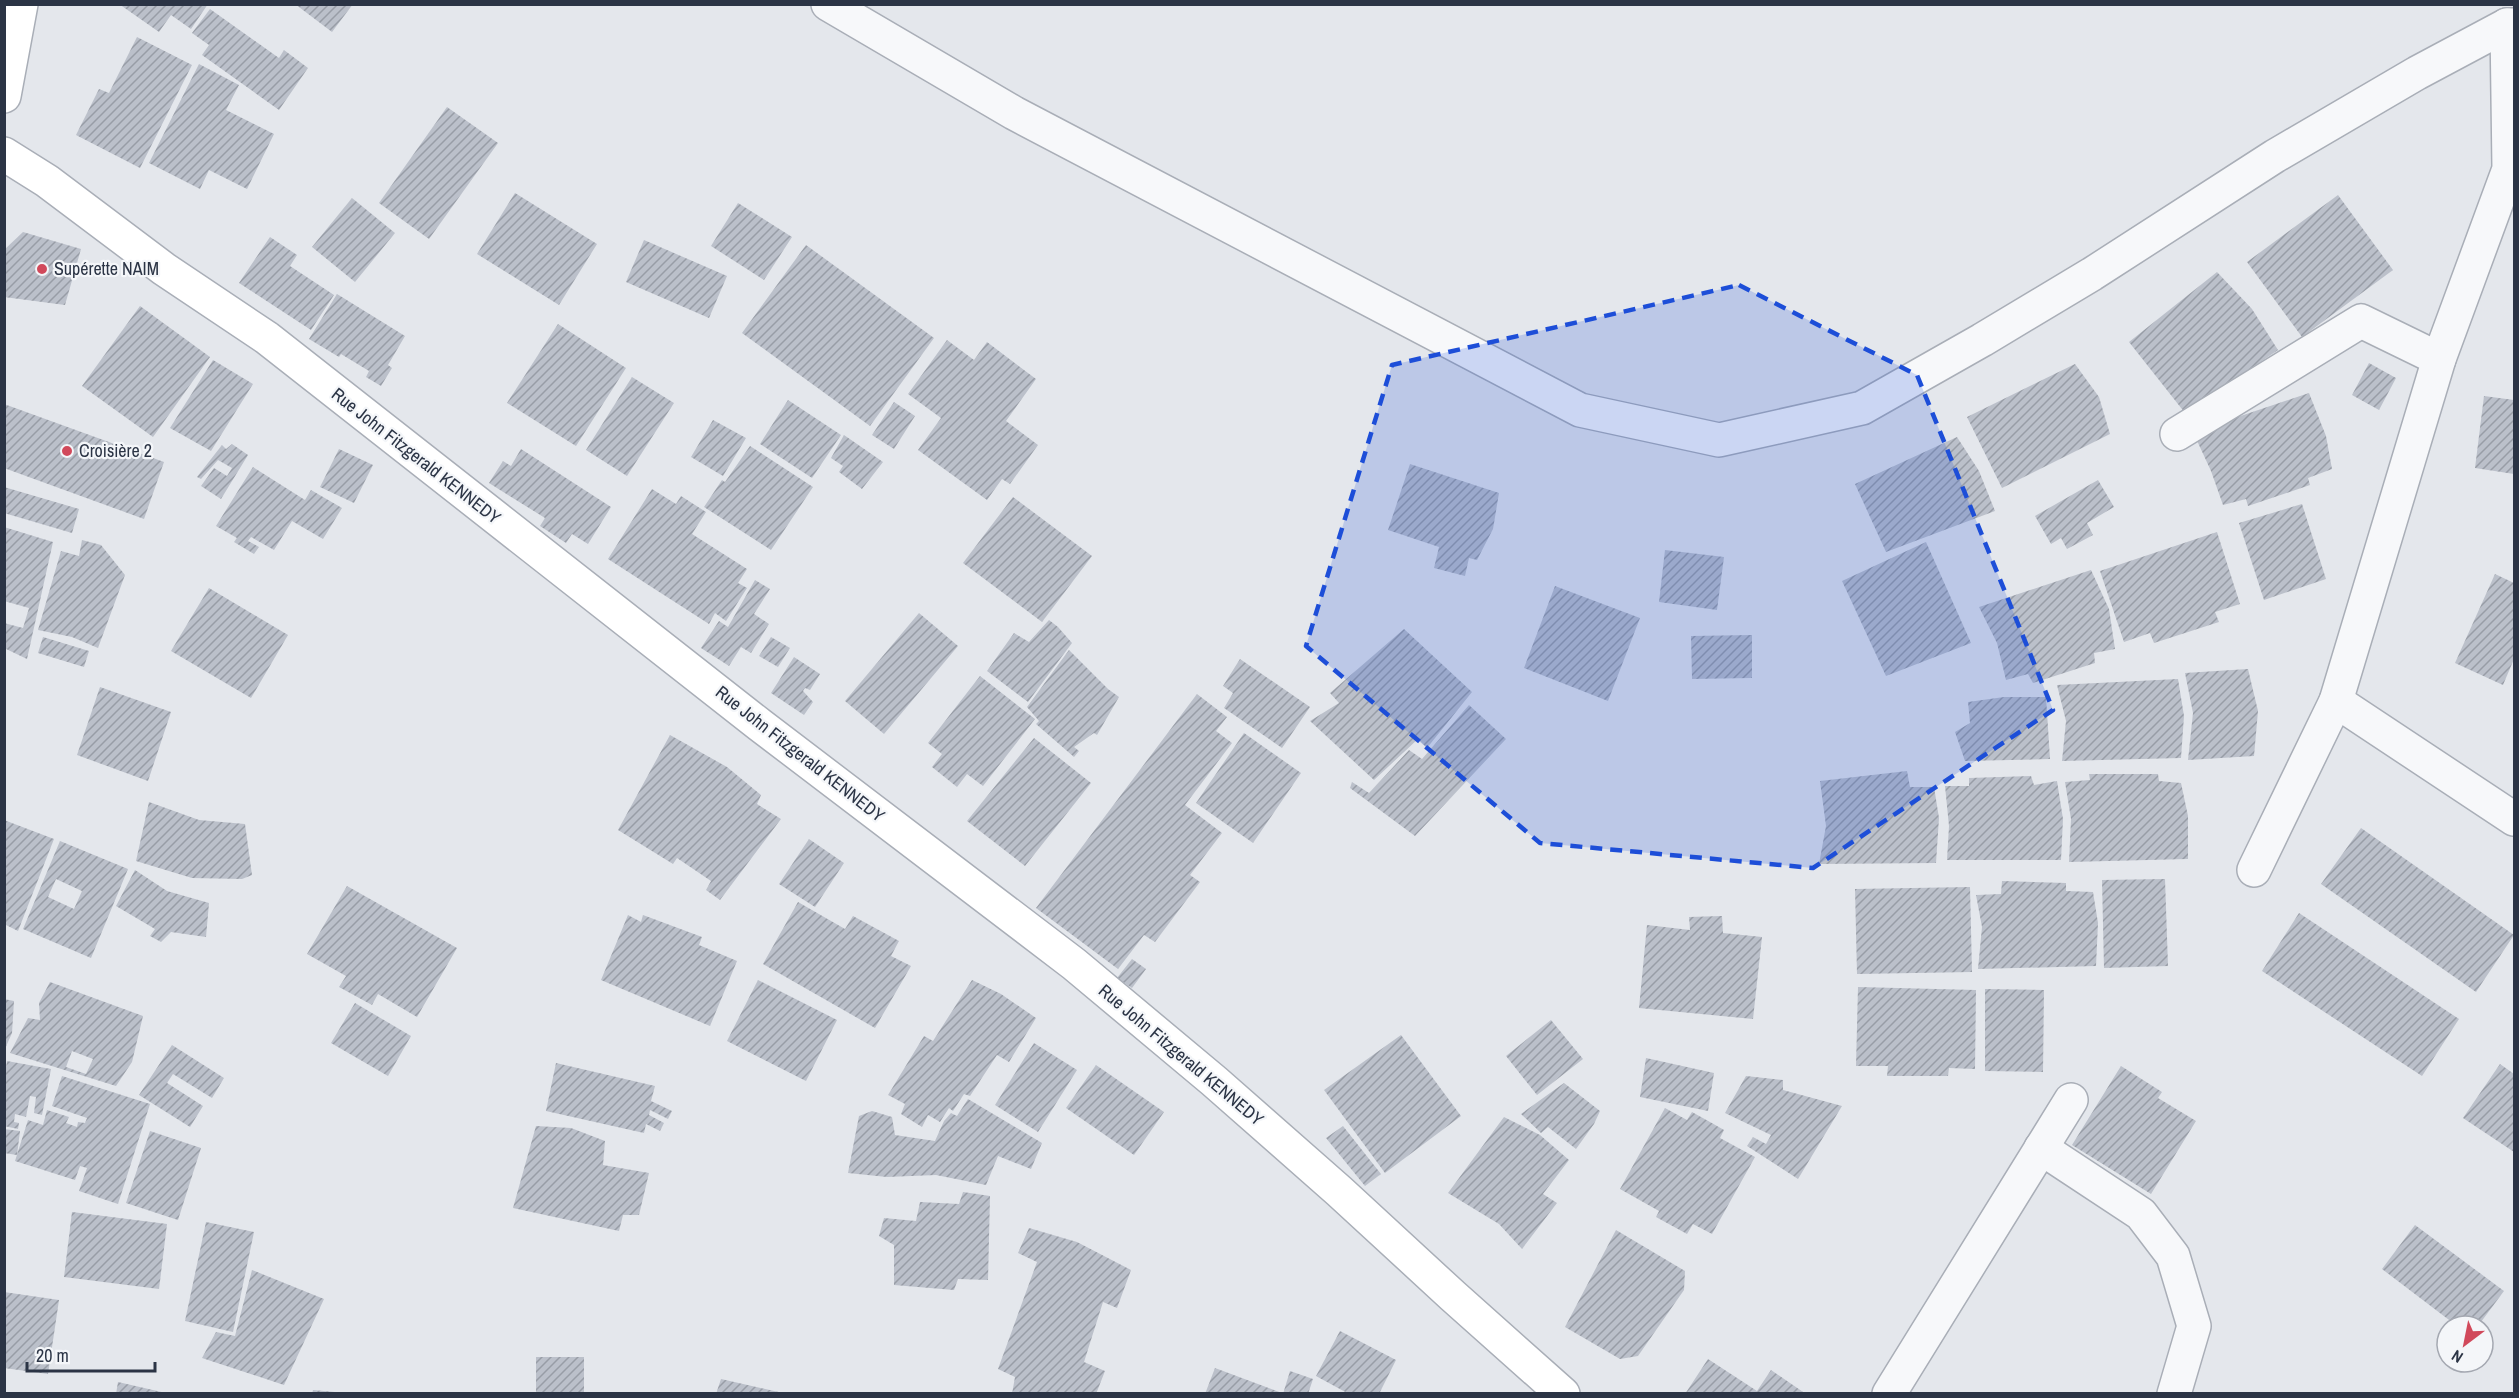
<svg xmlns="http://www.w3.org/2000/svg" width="2519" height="1398" font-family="'Archivo Narrow',sans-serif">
	<defs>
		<pattern id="building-hatch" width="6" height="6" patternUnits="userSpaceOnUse" patternTransform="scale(1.5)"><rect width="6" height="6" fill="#bbc0ca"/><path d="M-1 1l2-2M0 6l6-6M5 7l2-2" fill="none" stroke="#989da6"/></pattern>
	</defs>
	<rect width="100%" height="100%" fill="#e4e7ec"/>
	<g fill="url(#building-hatch)" fill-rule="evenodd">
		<path d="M119,4H208L191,29L171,15L159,32Z"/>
		<path d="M295,4H353L332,32Z"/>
		<path d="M210,9L279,58L284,50L308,68L279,110L202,55L209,45L192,33Z"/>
		<path d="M137,37L192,65L140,168L76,135L99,89L109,93Z"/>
		<path d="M199,64L239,85L226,110L274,134L247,189L209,170L200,189L149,163Z"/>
		<path d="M447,107L498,143L429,239L379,203Z"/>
		<path d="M515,193L597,244L559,305L477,254Z"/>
		<path d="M2338,195L2393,270L2302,337L2247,262Z"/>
		<path d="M352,198L395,233L355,282L312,247Z"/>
		<path d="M738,203L792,237L764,280L711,246Z"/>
		<path d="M23,232L81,249L65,305L4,297V250Z"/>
		<path d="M270,237L297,255L290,266L334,295L311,330L239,283Z"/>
		<path d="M644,240L727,276L709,318L626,282Z"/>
		<path d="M806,245L934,338L870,426L742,333Z"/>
		<path d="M2217,272L2252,309L2278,350L2185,413L2129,342Z"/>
		<path d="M337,294L405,336L388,365L392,368L381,386L366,377L369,371L341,354L339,357L309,339Z"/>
		<path d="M140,306L210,357L153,437L82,386Z"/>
		<path d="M558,324L626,368L576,446L507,403Z"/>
		<path d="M947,340L974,360L987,342L1036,379L1006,421L1038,445L1010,484L1002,479L987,500L918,450L941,418L908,394Z"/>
		<path d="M213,360L253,384L211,451L170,428Z"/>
		<path d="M2369,363L2396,378L2379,410L2352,395Z"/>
		<path d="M2075,364L2099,397L2110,434L2002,488L1967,417Z"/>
		<path d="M632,377L674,403L627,476L586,450Z"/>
		<path d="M2309,393L2326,436L2332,469L2308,478L2310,485L2248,506L2246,499L2223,505L2211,471L2193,432Z"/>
		<path d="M2484,396L2514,400V474L2475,468Z"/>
		<path d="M788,400L841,435L812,478L760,444Z"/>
		<path d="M894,402L915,416L894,449L872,435Z"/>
		<path d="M4,404L164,462L144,519L4,468Z"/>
		<path d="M713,420L746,438L723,476L691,457Z"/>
		<path d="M844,435L883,462L862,489L839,472L843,466L831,458Z"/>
		<path d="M1957,437L1979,471L1995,511L1886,552L1855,484Z"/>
		<path d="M232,444L248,455L221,499L201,486L214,468L227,476L232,468L218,460L201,479L197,477L222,445L226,449Z"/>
		<path d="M750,446L813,487L771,550L704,507L722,480L725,482Z"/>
		<path d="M339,449L373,465L354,503L320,487Z"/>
		<path d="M521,449L611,507L588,544L572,534L566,543L540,526L545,518L489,483L503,461L511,466Z"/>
		<path d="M1410,464L1499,493L1493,529L1477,560L1469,558L1465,576L1434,568L1439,547L1388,530Z"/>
		<path d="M253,467L305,500L311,490L342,508L323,539L292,521L274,550L251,537L248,541L259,547L254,554L234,542L237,538L216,526Z"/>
		<path d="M2098,480L2114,507L2087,523L2093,535L2067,549L2061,538L2051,544L2035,516Z"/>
		<path d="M4,487L79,509L72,533L4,513Z"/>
		<path d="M652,489L676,504L681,496L706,512L692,534L747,569L738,583L747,588L726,621L715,613L709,624L608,559Z"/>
		<path d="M1013,497L1092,556L1042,622L963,563Z"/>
		<path d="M2302,504L2326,579L2264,600L2239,523Z"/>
		<path d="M4,527L53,542L27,659L4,648V623L23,628L29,608L4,601Z"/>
		<path d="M2217,532L2240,604L2215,612L2219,622L2154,643L2150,633L2124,642L2100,571Z"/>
		<path d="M82,540L101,545L125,575L98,648L72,637L38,630L61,551L79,556Z"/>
		<path d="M1926,542L1971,643L1886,676L1842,581Z"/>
		<path d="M1665,550L1724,557L1717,610L1659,602Z"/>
		<path d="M2091,570L2109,609L2115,649L2094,653L2095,663L2033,683L2028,674L2006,680L1997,643L1979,607Z"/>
		<path d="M2495,574L2514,583V659L2503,685L2455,663Z"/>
		<path d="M755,580L770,589L754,614L769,624L751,653L741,647L729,666L701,648L719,621L728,627Z"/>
		<path d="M1555,586L1640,618L1608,701L1524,668Z"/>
		<path d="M209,588L288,635L251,698L171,651Z"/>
		<path d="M919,613L958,646L884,734L845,701Z"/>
		<path d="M1049,620L1058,627L1072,643L1028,702L987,671L1014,633L1029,642Z"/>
		<path d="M1404,629L1472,692L1427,748L1418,739L1374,780L1310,721L1339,703L1330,693Z"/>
		<path d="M1752,635V678L1692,679L1691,636Z"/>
		<path d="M43,637L89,651L84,667L38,653Z"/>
		<path d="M771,637L790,648L778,667L759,656Z"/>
		<path d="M1069,650L1108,689L1119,697L1097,735L1094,733L1074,747L1079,751L1074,757L1036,724L1039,721L1027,707Z"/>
		<path d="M794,657L820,674L810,690L805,688L803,691L813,702L804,715L771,693Z"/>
		<path d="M1240,659L1310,707L1282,748L1224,708L1233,693L1223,686Z"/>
		<path d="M2248,669L2258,711L2254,756L2188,760L2193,713L2185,673Z"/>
		<path d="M980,676L1035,719L983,786L967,774L957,787L932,767L942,754L928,743Z"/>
		<path d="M2178,679L2184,716L2181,758L2062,761L2066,721L2057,685Z"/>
		<path d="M100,687L171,712L148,781L77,755Z"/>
		<path d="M1197,694L1227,717L1216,731L1232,743L1185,805L1222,833L1190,875L1200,882L1155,942L1144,935L1118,969L1036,908Z"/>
		<path d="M2004,697H2046L2050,759L1965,761L1955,732L1970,723L1968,702Z"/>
		<path d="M1469,705L1506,739L1415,836L1350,788L1352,782L1369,793L1409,750L1422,759Z"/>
		<path d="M1244,733L1301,773L1253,843L1196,803Z"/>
		<path d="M670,735L727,767L761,795L757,804L781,819L720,900L706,890L711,881L677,858L673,864L618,830Z"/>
		<path d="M1034,738L1091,783L1025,866L967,821Z"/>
		<path d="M1907,771L1910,787H1934L1939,818L1936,863L1819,864L1826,826L1820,781Z"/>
		<path d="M2089,774H2158L2159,781L2181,783L2188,816V859L2069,862L2071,819L2065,782L2090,780Z"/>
		<path d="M2031,776L2034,785L2057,781L2063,819L2061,860H1947L1949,826L1945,786H1969V778Z"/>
		<path d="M149,802L199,820L245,824L252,875L242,879L192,878L136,861Z"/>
		<path d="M4,820L54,839L18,931L4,924Z"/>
		<path d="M2361,828L2514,935L2476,992L2321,884Z"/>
		<path d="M809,839L844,863L815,907L779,884Z"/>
		<path d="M60,841L128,869L91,958L23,929ZM56,879L82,891L74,909L48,897Z"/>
		<path d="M135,870L167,891L209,903L206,937L171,932L161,942L150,936L155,929L116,906Z"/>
		<path d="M2165,879L2168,966L2104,968L2102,880Z"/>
		<path d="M2002,881L2066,883V891L2093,892L2098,923L2096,966L1978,969L1982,927L1976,895L2001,894Z"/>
		<path d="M347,886L457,948L417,1017L378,994L372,1005L339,987L346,976L307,954Z"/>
		<path d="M1970,887L1972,972L1857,974L1855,889Z"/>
		<path d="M798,902L845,929L853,916L899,941L891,956L911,966L875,1028L763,964Z"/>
		<path d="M2299,913L2459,1019L2422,1076L2262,971Z"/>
		<path d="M628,915L641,922L643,915L702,937L699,945L737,961L710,1026L601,980Z"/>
		<path d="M1722,916L1723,933L1762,937L1753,1019L1639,1008L1647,925L1690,930L1689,917Z"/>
		<path d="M1132,959L1146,969L1132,988L1117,978Z"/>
		<path d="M758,980L837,1020L806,1081L727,1041Z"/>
		<path d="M972,980L1001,994L1036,1018L1009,1062L997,1055L970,1096L964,1094L953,1111L949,1108L940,1122L928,1115L922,1127L901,1114L905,1104L888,1095L924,1036L933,1041Z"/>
		<path d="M50,982L143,1016L132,1062L116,1086L10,1053L28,1018L40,1020L39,1003ZM72,1051L93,1059L86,1074L66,1067Z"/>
		<path d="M1858,987L1976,990L1975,1069L1949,1068L1948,1076H1887L1888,1066H1856Z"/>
		<path d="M1985,989L2044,990L2043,1072L1985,1071Z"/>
		<path d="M4,999L14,1001L12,1033L4,1051Z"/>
		<path d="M355,1003L411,1036L388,1076L331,1043Z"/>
		<path d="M1551,1020L1583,1059L1537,1095L1506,1056Z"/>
		<path d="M1401,1035L1461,1116L1385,1173L1324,1090Z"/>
		<path d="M1034,1043L1077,1070L1038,1132L995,1105Z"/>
		<path d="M172,1045L224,1078L212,1098L173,1074L167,1083L203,1106L190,1127L139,1095Z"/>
		<path d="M1646,1058L1714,1073L1708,1111L1640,1097Z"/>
		<path d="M7,1061L51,1069L42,1115L34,1113L36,1097L30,1096L26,1117L15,1114L14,1122L19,1123L18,1129L4,1126V1066L6,1067Z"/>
		<path d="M556,1063L655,1086L651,1101L672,1111L668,1119L650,1110L649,1115L664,1123L660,1131L646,1124L644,1133L546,1111Z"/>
		<path d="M2500,1064L2514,1074V1152L2463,1118Z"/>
		<path d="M1096,1065L1164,1112L1134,1155L1066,1108Z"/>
		<path d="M2121,1066L2162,1092L2158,1098L2196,1121L2151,1194L2072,1145Z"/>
		<path d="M62,1076L150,1104L118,1204L79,1191L87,1168L80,1166L75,1180L15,1161L28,1120L43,1125L47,1110L69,1117L66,1123L77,1127L78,1122L85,1123L87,1118L52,1106Z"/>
		<path d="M1746,1076L1783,1080V1090L1842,1106L1798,1179L1747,1146L1753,1137L1766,1144L1771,1135L1725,1113Z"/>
		<path d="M1564,1083L1600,1111L1594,1124L1576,1149L1548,1127L1541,1133L1521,1114Z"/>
		<path d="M968,1099L1042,1143L1031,1169L998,1156L986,1185L936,1175L887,1177L848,1173L859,1116L872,1111L892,1117L895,1135L935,1141L944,1121L951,1113L957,1116Z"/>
		<path d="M1665,1108L1687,1120L1692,1112L1710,1122L1724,1130L1720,1138L1755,1157L1712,1234L1693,1224L1687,1234L1656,1217L1659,1211L1620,1189Z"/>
		<path d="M1504,1117L1540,1135L1569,1160L1543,1194L1557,1203L1522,1249L1499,1224L1448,1193Z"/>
		<path d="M536,1126L571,1128L605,1141L603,1165L649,1173L639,1215H623L619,1231L513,1208Z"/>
		<path d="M1343,1126L1381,1174L1365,1186L1326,1138Z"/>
		<path d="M4,1129L20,1131L17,1155L4,1153Z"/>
		<path d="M150,1131L201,1148L178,1220L126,1203Z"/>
		<path d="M963,1192L990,1196L988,1280L958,1279L954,1290L894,1285V1245L879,1236L884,1218L916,1221L920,1202L959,1204Z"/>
		<path d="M72,1212L167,1224L159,1289L64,1277Z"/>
		<path d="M206,1222L254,1232L233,1332L185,1321Z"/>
		<path d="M2415,1225L2504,1291L2478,1326H2457L2382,1269Z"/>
		<path d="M1029,1228L1077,1242L1131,1270L1117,1308L1103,1302L1084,1362L1105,1371L1096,1394H1012L1015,1377L998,1369L1037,1262L1018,1253Z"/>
		<path d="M1616,1230L1685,1271L1684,1290L1638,1356L1620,1359L1565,1327Z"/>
		<path d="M252,1270L324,1299L284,1385L202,1358L216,1332L235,1336Z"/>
		<path d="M4,1292L59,1300L48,1374L4,1368Z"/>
		<path d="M1340,1331L1396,1360L1379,1394H1349L1316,1376Z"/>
		<rect x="536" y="1357" width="48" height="37"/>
		<path d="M1708,1359L1757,1391L1771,1370L1806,1394H1685Z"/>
		<path d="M1215,1368L1282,1393V1394H1205Z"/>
		<path d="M1290,1371L1313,1379L1308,1394H1283Z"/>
		<path d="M721,1379L783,1393V1394H716Z"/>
		<path d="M118,1382L166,1393V1394H116Z"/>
		<path d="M313,1390L335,1392V1394H312Z"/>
	</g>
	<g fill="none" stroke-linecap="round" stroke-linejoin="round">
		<defs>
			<g id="street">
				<path d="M828,4L1014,113L1580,410L1719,440L1862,408L1982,340L2092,274L2275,156L2417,73L2507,25H2514"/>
				<path d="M2177,434L2361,321L2439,359"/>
				<path d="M2336,701L2514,819"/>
				<path d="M2254,870L2336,701L2439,359L2509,169L2507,25"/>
				<path d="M2041,1148L2141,1214L2173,1256L2194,1326L2174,1394"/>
				<path d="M1889,1394L2071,1100"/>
			</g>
			<g id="secondary">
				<path d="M4,96L21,4"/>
				<path d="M4,154L47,181L164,269L267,338L760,725L1074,964L1214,1081L1339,1191L1453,1296L1563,1394"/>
			</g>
		</defs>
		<use href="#street" stroke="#a9aeb7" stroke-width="36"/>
		<use href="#secondary" stroke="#a9aeb7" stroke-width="36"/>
		<use href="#street" stroke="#f7f8fa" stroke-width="33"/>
		<use href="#secondary" stroke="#fff" stroke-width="33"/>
	</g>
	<path fill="#1d4ed8" fill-opacity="0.2" stroke="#1d4ed8" stroke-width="4.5" stroke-dasharray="12 8" stroke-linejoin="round" d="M1739,285L1917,375L2053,710L1813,868L1540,843L1306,646L1392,365Z"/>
	<g fill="#d1495b" stroke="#f4f6f9" stroke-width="2">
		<circle cx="42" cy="269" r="6"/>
		<circle cx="67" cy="451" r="6"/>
	</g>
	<g text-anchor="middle" stroke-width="4.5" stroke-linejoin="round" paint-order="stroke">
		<g font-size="18" fill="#2b3445" stroke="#f4f6f9" text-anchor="start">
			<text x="54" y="275">Supérette NAIM</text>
			<text x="79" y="457">Croisière 2</text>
		</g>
		<g font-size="18" fill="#2b3445" stroke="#f4f6f9">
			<text transform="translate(416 456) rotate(38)" y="6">Rue John Fitzgerald KENNEDY</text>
			<text transform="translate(800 754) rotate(38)" y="6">Rue John Fitzgerald KENNEDY</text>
			<text transform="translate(1181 1055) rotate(40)" y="6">Rue John Fitzgerald KENNEDY</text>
		</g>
	</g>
	<rect width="2519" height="1398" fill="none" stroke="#2b3445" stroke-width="12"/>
	<g transform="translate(2465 1344) rotate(212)"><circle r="28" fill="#f4f6f9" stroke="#a4a8b1" stroke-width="1.5"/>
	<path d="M0-4.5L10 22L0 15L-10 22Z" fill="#d1495b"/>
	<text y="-9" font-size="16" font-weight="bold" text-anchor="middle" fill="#2b3445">N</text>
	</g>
	<path d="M27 1362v9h128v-9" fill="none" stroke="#2b3445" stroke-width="3"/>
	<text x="36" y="1362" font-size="18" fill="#2b3445" stroke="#f4f6f9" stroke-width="4.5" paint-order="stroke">20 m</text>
</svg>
